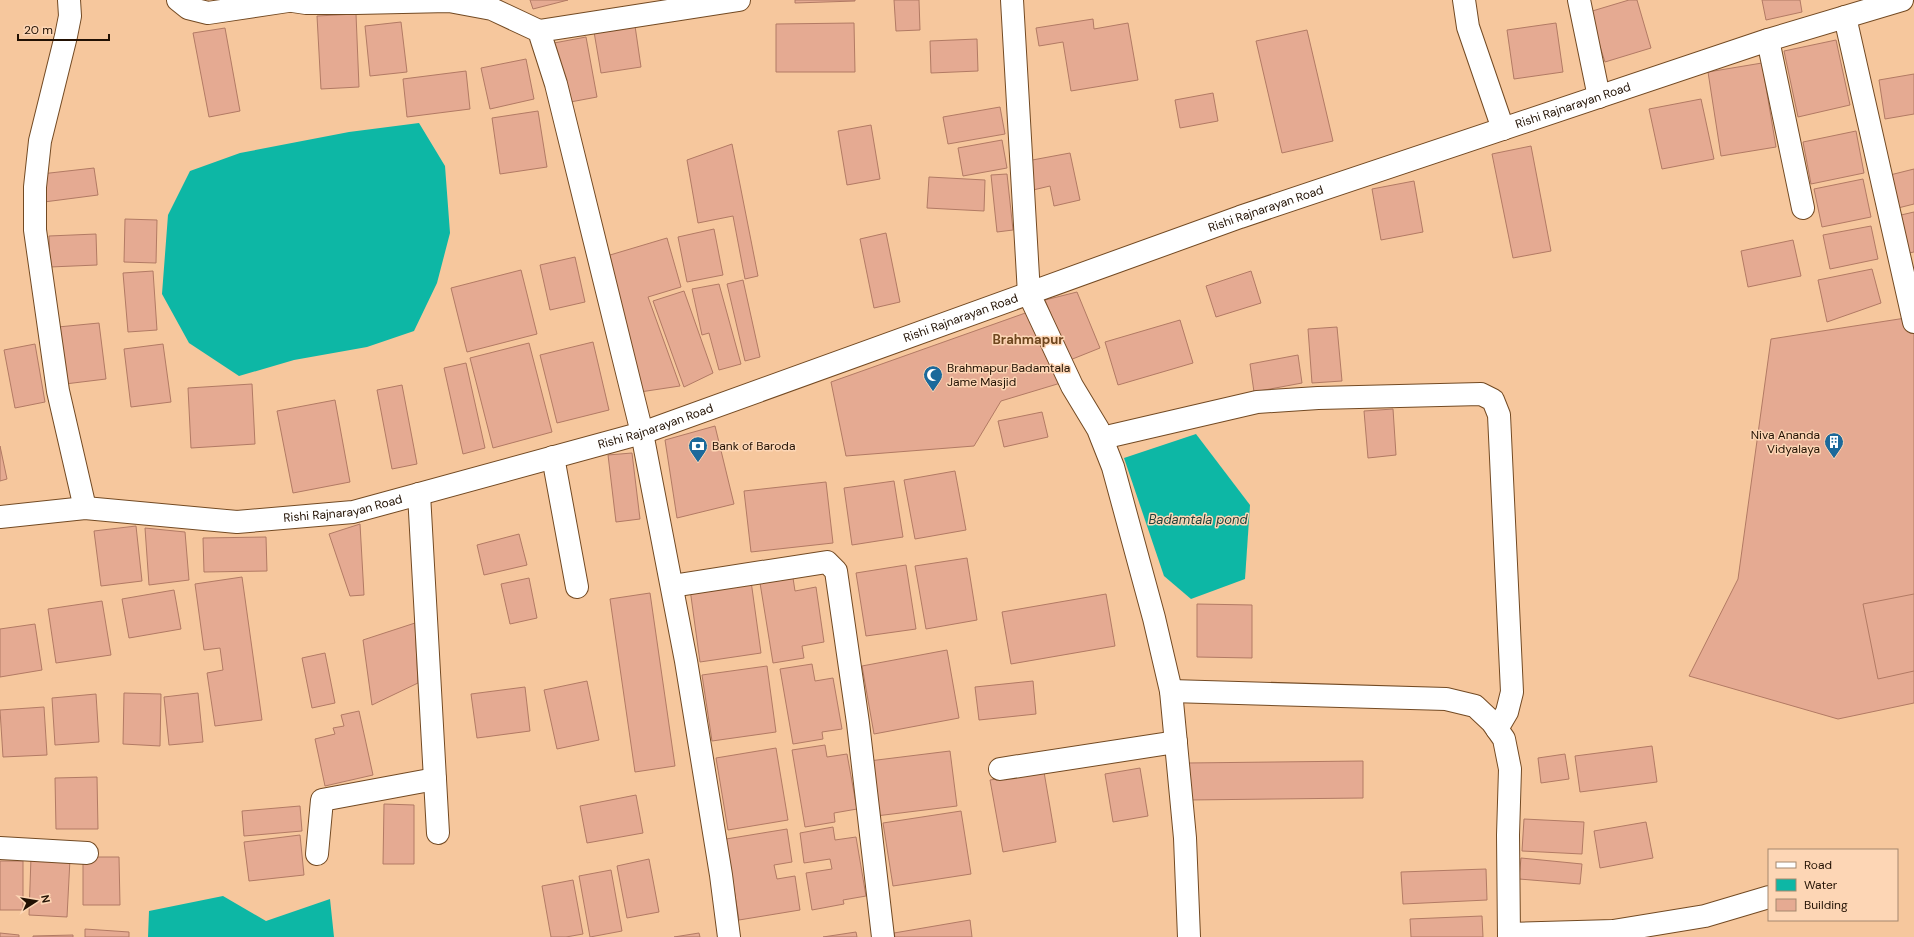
<svg xmlns="http://www.w3.org/2000/svg" width="1914" height="937" font-family="'DM Sans',sans-serif">
	<rect width="100%" height="100%" fill="#f6c79d"/>
	<g fill="#0db7a5">
		<path d="M419,123L445,166L450,233L437,283L414,331L367,347L294,360L239,376L189,343L162,294L168,215L190,171L240,153L349,132Z"/>
		<path d="M1196,434L1250,505L1245,579L1191,599L1164,576L1124,458Z"/>
		<path d="M223,896L266,921L330,899L334,937H148L149,911Z"/>
	</g>
	<g fill="#e5aa92" stroke="#b27a64">
		<path d="M530,0H568L533,9Z"/>
		<path d="M795,0H855V1L795,3Z"/>
		<path d="M894,0H919L920,30L896,31Z"/>
		<path d="M1629,0H1637L1651,48L1605,62L1589,12Z"/>
		<path d="M1762,0H1800L1802,12L1766,20Z"/>
		<path d="M356,14L359,87L321,89L317,16Z"/>
		<path d="M634,19L641,67L601,73L593,26Z"/>
		<path d="M1093,19L1094,29L1128,23L1138,80L1071,91L1063,42L1039,46L1036,28Z"/>
		<path d="M401,22L407,72L370,76L365,26Z"/>
		<path d="M854,23L855,72H776V24Z"/>
		<path d="M1556,23L1563,72L1514,79L1507,30Z"/>
		<path d="M225,28L240,111L209,117L193,33Z"/>
		<path d="M1307,30L1333,141L1282,153L1256,41Z"/>
		<path d="M586,37L597,97L565,103L554,43Z"/>
		<path d="M977,39L978,71L931,73L930,41Z"/>
		<path d="M1836,40L1850,105L1798,117L1784,51Z"/>
		<path d="M526,59L534,99L490,109L481,68Z"/>
		<path d="M1762,63L1776,147L1721,156L1708,72Z"/>
		<path d="M466,71L470,109L407,117L403,79Z"/>
		<path d="M1914,74V114L1885,119L1879,80Z"/>
		<path d="M1213,93L1218,121L1180,128L1175,100Z"/>
		<path d="M1701,99L1714,159L1662,169L1649,109Z"/>
		<path d="M1000,107L1005,134L948,144L943,117Z"/>
		<path d="M538,111L547,167L500,174L492,118Z"/>
		<path d="M871,125L880,179L847,185L838,131Z"/>
		<path d="M1856,131L1864,173L1811,184L1803,142Z"/>
		<path d="M1002,140L1007,168L963,176L958,148Z"/>
		<path d="M732,144L758,276L745,279L733,216L698,223L687,160Z"/>
		<path d="M1531,146L1551,251L1513,258L1492,154Z"/>
		<path d="M1070,153L1080,200L1054,206L1050,186L1033,190L1027,161Z"/>
		<path d="M94,168L98,195L44,202L41,174Z"/>
		<path d="M1914,169V204L1898,208L1890,175Z"/>
		<path d="M1007,174L1013,230L997,232L991,175Z"/>
		<path d="M929,177L985,180L984,211L927,208Z"/>
		<path d="M1863,179L1871,217L1822,227L1814,189Z"/>
		<path d="M1414,181L1423,232L1381,240L1372,189Z"/>
		<path d="M1914,212V252L1909,253L1901,215Z"/>
		<path d="M125,219L157,220L156,263L124,262Z"/>
		<path d="M1871,226L1878,259L1830,269L1823,235Z"/>
		<path d="M714,229L723,275L687,282L678,237Z"/>
		<path d="M886,233L900,302L874,308L860,239Z"/>
		<path d="M96,234L97,265L50,267L49,236Z"/>
		<path d="M667,238L681,287L648,297L680,386L640,392L600,258Z"/>
		<path d="M1793,240L1801,276L1748,287L1741,251Z"/>
		<path d="M575,257L585,302L550,310L540,265Z"/>
		<path d="M1872,269L1881,303L1827,322L1818,280Z"/>
		<path d="M521,270L537,334L467,352L451,288Z"/>
		<path d="M153,271L157,330L128,332L123,273Z"/>
		<path d="M1251,271L1261,303L1216,317L1206,286Z"/>
		<path d="M743,280L760,357L745,361L727,284Z"/>
		<path d="M719,284L741,364L719,370L709,333L702,335L692,289Z"/>
		<path d="M684,291L713,373L684,387L653,301Z"/>
		<path d="M1077,292L1100,348L1070,360L1045,300Z"/>
		<path d="M1031,311L1064,382L1001,401L974,446L846,456L831,382Z"/>
		<path d="M1912,317L1914,330V703L1838,719L1689,676L1738,579L1771,339Z"/>
		<path d="M1180,320L1193,363L1118,385L1105,342Z"/>
		<path d="M99,323L106,379L65,384L58,327Z"/>
		<path d="M1337,327L1342,381L1312,383L1308,329Z"/>
		<path d="M593,342L609,410L557,423L540,355Z"/>
		<path d="M529,343L552,432L493,448L470,358Z"/>
		<path d="M35,344L45,402L15,408L4,350Z"/>
		<path d="M163,344L171,402L131,407L124,349Z"/>
		<path d="M1298,355L1302,383L1254,392L1250,364Z"/>
		<path d="M466,363L485,448L463,454L444,368Z"/>
		<path d="M252,384L255,444L191,448L188,388Z"/>
		<path d="M402,385L417,464L392,469L377,390Z"/>
		<path d="M335,400L350,482L293,493L277,411Z"/>
		<path d="M1393,409L1396,455L1368,458L1364,411Z"/>
		<path d="M1042,412L1048,437L1004,447L998,421Z"/>
		<path d="M715,426L734,504L677,518L665,440Z"/>
		<path d="M0,446L7,479L0,481Z"/>
		<path d="M632,453L640,519L616,522L608,455Z"/>
		<path d="M955,471L966,530L915,539L904,480Z"/>
		<path d="M894,481L903,537L852,545L844,488Z"/>
		<path d="M826,482L833,543L751,552L744,491Z"/>
		<path d="M360,524L364,595L350,596L329,534Z"/>
		<path d="M136,526L142,581L101,586L94,531Z"/>
		<path d="M145,528L185,532L189,580L149,585Z"/>
		<path d="M519,534L527,565L484,575L477,545Z"/>
		<path d="M266,537L267,571L204,572L203,538Z"/>
		<path d="M967,558L977,620L926,629L915,566Z"/>
		<path d="M906,565L916,629L866,636L856,573Z"/>
		<path d="M242,577L262,720L215,726L207,673L223,670L220,648L204,650L195,584Z"/>
		<path d="M529,578L537,618L510,624L501,584Z"/>
		<path d="M793,578L795,591L816,587L824,642L802,646L804,658L773,663L760,583Z"/>
		<path d="M751,581L761,653L700,662L690,589Z"/>
		<path d="M174,590L181,629L129,638L122,599Z"/>
		<path d="M650,593L675,766L635,772L610,599Z"/>
		<path d="M1106,594L1115,646L1011,664L1002,612Z"/>
		<path d="M1914,594V671L1878,679L1863,604Z"/>
		<path d="M102,601L111,655L56,663L48,609Z"/>
		<path d="M1197,604L1252,605V658L1197,657Z"/>
		<path d="M415,623L418,683L372,705L363,640Z"/>
		<path d="M35,624L42,670L0,677V629Z"/>
		<path d="M947,650L959,718L874,734L862,666Z"/>
		<path d="M325,653L335,703L312,708L302,658Z"/>
		<path d="M812,664L815,681L833,678L842,729L822,732L823,739L793,744L780,669Z"/>
		<path d="M767,666L776,732L712,741L702,675Z"/>
		<path d="M587,681L599,740L557,749L544,690Z"/>
		<path d="M1033,681L1036,714L979,720L975,687Z"/>
		<path d="M525,687L530,731L477,738L471,694Z"/>
		<path d="M124,693L161,694L160,746L123,744Z"/>
		<path d="M198,693L203,742L169,745L164,697Z"/>
		<path d="M96,694L99,742L55,745L52,698Z"/>
		<path d="M44,707L47,755L3,757L0,710Z"/>
		<path d="M359,711L373,775L325,786L315,739L335,734L333,728L344,726L341,715Z"/>
		<path d="M825,745L827,757L847,754L857,809L834,813L835,822L805,827L792,750Z"/>
		<path d="M1652,746L1657,782L1580,792L1575,756Z"/>
		<path d="M776,748L788,820L728,830L716,758Z"/>
		<path d="M950,751L957,806L876,816L869,761Z"/>
		<path d="M1565,754L1569,779L1541,783L1538,758Z"/>
		<path d="M1363,761V798L1188,800L1187,763Z"/>
		<path d="M1140,768L1148,816L1113,822L1105,774Z"/>
		<path d="M1044,772L1056,842L1003,852L990,780Z"/>
		<path d="M97,777L98,829H56L55,778Z"/>
		<path d="M636,795L643,833L587,843L580,806Z"/>
		<path d="M384,804L414,805V864H383Z"/>
		<path d="M300,806L302,831L244,836L242,811Z"/>
		<path d="M961,811L971,874L893,886L883,823Z"/>
		<path d="M1524,819L1584,822L1582,854L1522,851Z"/>
		<path d="M1646,822L1653,858L1600,868L1594,831Z"/>
		<path d="M833,827L835,840L856,837L866,896L843,900L844,904L812,910L806,873L832,869L830,859L804,863L800,833Z"/>
		<path d="M787,829L792,862L774,865L777,879L795,876L800,910L739,920L726,839Z"/>
		<path d="M300,835L304,875L249,881L244,842Z"/>
		<path d="M31,857L70,859L67,917L29,915Z"/>
		<path d="M83,857H119L120,905H83Z"/>
		<path d="M1521,858L1582,864L1580,884L1519,879Z"/>
		<path d="M649,859L659,912L627,918L617,866Z"/>
		<rect x="0" y="861" width="23" height="49"/>
		<path d="M1486,869L1487,900L1403,904L1401,872Z"/>
		<path d="M611,870L622,931L590,937L579,876Z"/>
		<path d="M573,880L583,934L566,937H551L542,886Z"/>
		<path d="M1482,916L1483,937H1411L1410,919Z"/>
		<path d="M970,920L972,937H895L894,933Z"/>
		<path d="M85,929L129,932V937H85Z"/>
		<path d="M856,932L857,937H823Z"/>
		<path d="M0,933L19,935V937H0Z"/>
		<path d="M699,933L700,937H674Z"/>
		<path d="M73,935V937H33V936Z"/>
	</g>
	<g fill="none" stroke-linecap="round" stroke-linejoin="round">
		<defs>
			<g id="street">
				<path d="M69,0L70,16L66,36L40,141L35,187V230L58,391L85,508"/>
				<path d="M178,0L188,8L208,13L288,1"/>
				<path d="M286,0L306,3H356L449,1L492,9L539,31L556,84L642,433L686,661L721,875L729,937"/>
				<path d="M1012,0L1029,294L1072,386L1098,429L1113,467L1154,618L1171,691L1185,838L1189,937"/>
				<path d="M1464,0L1468,27L1503,129"/>
				<path d="M1579,0L1599,97"/>
				<path d="M1845,17L1914,322"/>
				<path d="M539,31L739,0"/>
				<path d="M1768,40L1803,208"/>
				<path d="M1102,438L1257,402L1318,398L1481,394L1493,400L1499,415L1512,692L1507,712L1497,729"/>
				<path d="M553,457L577,587"/>
				<path d="M419,494L438,833"/>
				<path id="s1" d="M0,517L85,508L237,522L353,512L642,433L1240,217L1768,40L1902,0"/>
				<path d="M672,586L827,562L836,571L858,723L883,937"/>
				<path d="M1171,691L1446,699L1475,706L1492,722L1504,739L1510,769L1508,835L1509,937"/>
				<path d="M1000,769L1176,742"/>
				<path d="M0,848L87,853"/>
				<path d="M317,854L322,800L435,779"/>
				<path d="M1509,934L1613,931L1705,916L1769,897"/>
			</g>
		</defs>
		<use href="#street" stroke="#734a23" stroke-width="24"/>
		<use href="#street" stroke="#fff" stroke-width="22"/>
	</g>
	<defs>
		<symbol id="mosque-pin" viewBox="-11 -11 22 30"><path d="M0 17L-7.5 6A9.5 9.5 0 1 1 7.5 6Z" fill="#1b699b" stroke="#fdd6b5"/><path d="M3.5-4.9A6 6 0 1 0 3.5 4.9A5 5 0 1 1 3.5-4.9Z" fill="#fff"/></symbol>
		<symbol id="building-pin" viewBox="-11 -11 22 30"><path d="M0 17L-7.5 6A9.5 9.5 0 1 1 7.5 6Z" fill="#1b699b" stroke="#fdd6b5"/><path d="M-4-6H4V6H1V3H-1V6H-4ZM-2.5-4.3h1.7v1.8h-1.7ZM.8-4.3h1.7v1.8H.8ZM-2.5-1h1.7V.8h-1.7ZM.8-1h1.7V.8H.8Z" fill="#fff"/></symbol>
		<symbol id="bank-pin" viewBox="-11 -11 22 30"><path d="M0 17L-7.5 6A9.5 9.5 0 1 1 7.5 6Z" fill="#1b699b" stroke="#fdd6b5"/><path d="M-6-4H6V4H-6ZM0-2.3a2.3 2.3 0 1 0 0 4.6a2.3 2.3 0 1 0 0-4.6Z" fill="#fff"/></symbol>
	</defs>
	<g fill-rule="evenodd">
		<use href="#mosque-pin" x="922" y="364" width="22" height="30"/>
		<use href="#building-pin" x="1823" y="431" width="22" height="30"/>
		<use href="#bank-pin" x="687" y="435" width="22" height="30"/>
	</g>
	<g text-anchor="middle" stroke-width="3" stroke-linejoin="round" paint-order="stroke">
		<g font-size="12" fill="#221103" stroke="#fdd6b5">
			<text dy="4" stroke="none"><textPath href="#s1" startOffset="1641">Rishi Rajnarayan Road</textPath></text>
			<text dy="4" stroke="none"><textPath href="#s1" startOffset="1317">Rishi Rajnarayan Road</textPath></text>
			<text dy="4" stroke="none"><textPath href="#s1" startOffset="993">Rishi Rajnarayan Road</textPath></text>
			<text dy="4" stroke="none"><textPath href="#s1" startOffset="669">Rishi Rajnarayan Road</textPath></text>
			<text dy="4" stroke="none"><textPath href="#s1" startOffset="345">Rishi Rajnarayan Road</textPath></text>
		</g>
		<g font-size="12" fill="#221103" stroke="#fdd6b5" text-anchor="start">
			<text x="947" y="372">Brahmapur Badamtala<tspan x="947" dy="14">Jame Masjid</tspan></text>
			<text x="1820" y="439" text-anchor="end">Niva Ananda<tspan x="1820" dy="14">Vidyalaya</tspan></text>
			<text x="712" y="450">Bank of Baroda</text>
		</g>
		<g font-size="13" font-weight="bold" fill="#6f471f" stroke="#fdd6b5">
			<text x="1028" y="344">Brahmapur</text>
		</g>
		<g font-size="13" font-style="italic" fill="#22403b" stroke="#fdd6b5">
			<text x="1198" y="524">Badamtala pond</text>
		</g>
	</g>
	<rect x="1768" y="849" width="130" height="72" fill="#fdd6b5" stroke="#a5876e"/>
	<rect x="1776" y="862" width="20" height="6" fill="#ffffff" stroke="#a5876e"/>
	<text x="1804" y="869" font-size="12" fill="#221103">Road</text>
	<rect x="1776" y="879" width="20" height="12" fill="#0db7a5" stroke="#a5876e"/>
	<text x="1804" y="889" font-size="12" fill="#221103">Water</text>
	<rect x="1776" y="899" width="20" height="12" fill="#e5aa92" stroke="#a5876e"/>
	<text x="1804" y="909" font-size="12" fill="#221103">Building</text>
	<g transform="translate(36 901) rotate(78)" stroke="#fdd6b5" stroke-width="3" paint-order="stroke">
	<path d="M0-3L7 15L0 10L-7 15Z" fill="#221103"/>
	<text y="-6" font-size="11" font-weight="bold" text-anchor="middle" fill="#221103">N</text>
	</g>
	<path d="M18 34v6h91v-6" fill="none" stroke="#221103" stroke-width="2"/>
	<text x="24" y="34" font-size="12" fill="#221103" stroke="#fdd6b5" stroke-width="3" paint-order="stroke">20 m</text>
</svg>
